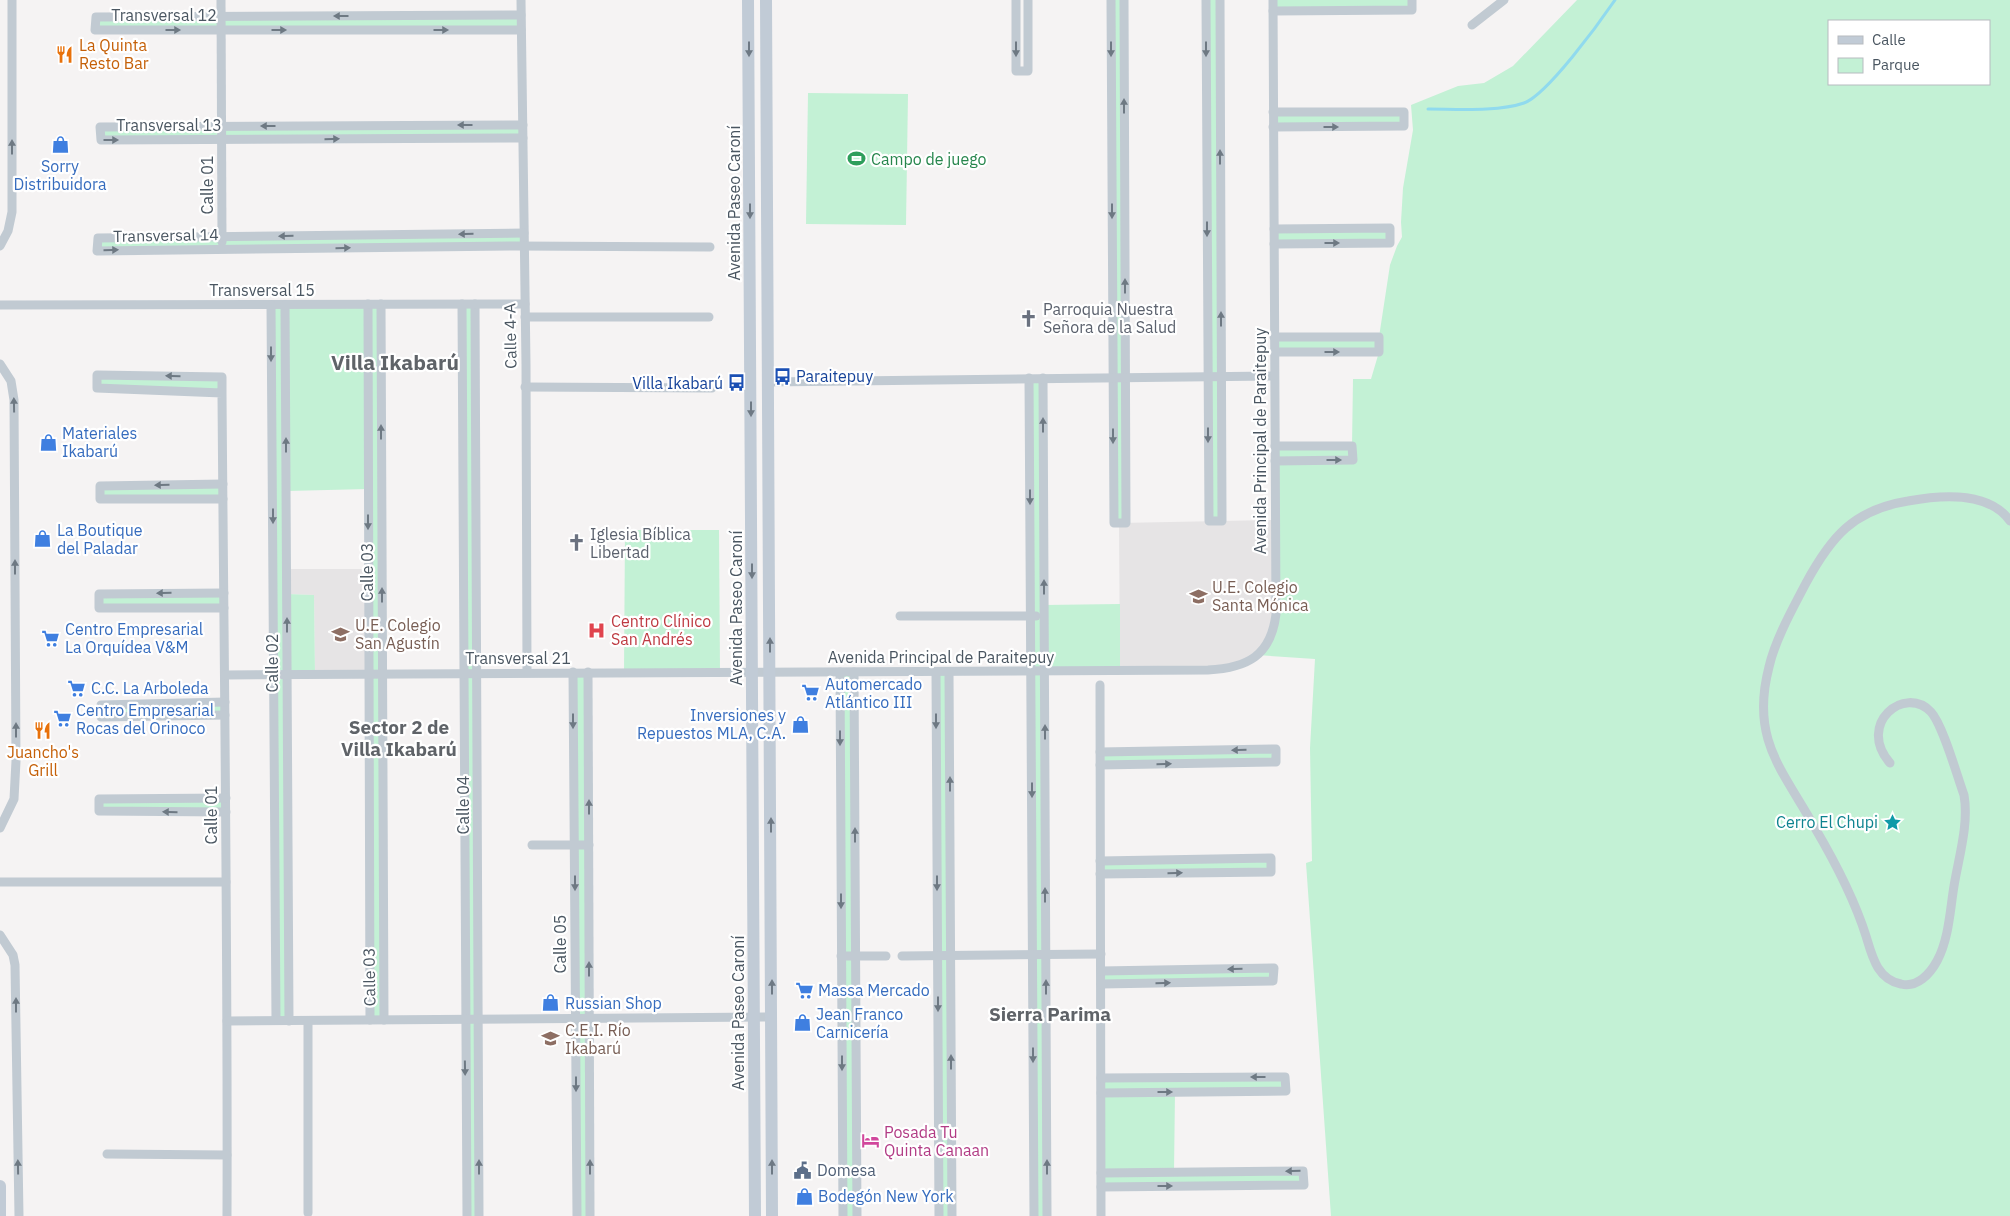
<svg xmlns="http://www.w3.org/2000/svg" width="2010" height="1216" font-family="'IBM Plex Sans',sans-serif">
	<rect width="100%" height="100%" fill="#f5f3f3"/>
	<g fill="#e6e4e5">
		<path d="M1276,520V588L1268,641L1243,665L1120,671L1119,523Z"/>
		<path d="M287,569H368V673L315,674L314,595L287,594Z"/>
	</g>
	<g fill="#c3f1d5" fill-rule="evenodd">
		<path d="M1111,0H1124L1126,523H1114Z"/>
		<path d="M1206,0H1220L1222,521H1209Z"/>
		<path d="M1273,0H1412V10L1273,11Z"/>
		<path d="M1577,0H2010V1216H1331L1306,863L1312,861L1310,748L1315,659L1257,655L1272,632L1275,446H1352L1353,379H1371L1379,352H1274V337H1379L1390,265L1397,246L1402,237L1401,222L1403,188L1413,130L1411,105L1458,86L1484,83L1513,66ZM1829,21H1989V84H1829Z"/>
		<path d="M521,15L522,29L95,30L96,17Z"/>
		<path d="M808,93L908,94L906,225L806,224Z"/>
		<path d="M1273,112H1404V126L1273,127Z"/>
		<path d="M523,124V138L101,140L100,127Z"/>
		<path d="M1390,228V243L1274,244V229Z"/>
		<path d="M524,233V246L97,250L98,238Z"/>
		<path d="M381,304L384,1020H370L368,489L287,491V594L314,595L315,674H288L289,1021H276L271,305Z"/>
		<path d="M462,304H475L479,1216H467Z"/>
		<path d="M97,375L222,377V391L97,388Z"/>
		<path d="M1029,378H1043L1044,605L1120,604V671H1045L1047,1216H1034Z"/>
		<path d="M223,484V499H100V486Z"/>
		<path d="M625,530H719L720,672H624Z"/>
		<path d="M224,593V608H99V594Z"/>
		<path d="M573,672H588L590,1216H577Z"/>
		<path d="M840,672H854L857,1216H843Z"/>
		<path d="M936,672H949L952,1216H939Z"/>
		<path d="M224,702V715L101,717V705Z"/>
		<path d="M1276,749V762L1100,765V752Z"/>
		<path d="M99,799H225V812L99,811Z"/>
		<path d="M1271,858V872L1100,874V861Z"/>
		<path d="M1274,968L1273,981L1101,984V971Z"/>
		<path d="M1285,1077L1286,1091L1175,1092L1174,1172L1303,1171L1304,1185L1101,1187V1078Z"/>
	</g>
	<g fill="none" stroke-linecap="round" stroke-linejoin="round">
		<path stroke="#90daee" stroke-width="3" d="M1428,109C1456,109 1498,112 1524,103C1547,95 1600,22 1615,0"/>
		<g stroke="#c1cad2" stroke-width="9">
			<path d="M221,0L222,242"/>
			<path d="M521,0L526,364L527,672"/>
			<path d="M1016,0V71H1028V0"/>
			<path d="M1111,0L1114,523H1126L1124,0"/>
			<path d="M1206,0L1209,521H1222L1220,0"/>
			<path d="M1273,11L1412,10V0"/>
			<path d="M521,15L96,17L95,30H521"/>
			<path d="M1472,25L1504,0"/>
			<path d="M1273,112H1404V126L1273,127"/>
			<path d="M523,125L100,127L101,140L523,138"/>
			<path d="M1274,229L1390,228V243L1274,244"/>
			<path d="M524,233L98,238L97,251L515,246L710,247"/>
			<path d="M0,246L8,231L12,212V0"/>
			<path d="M368,304L370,1020"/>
			<path d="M381,304L384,1020"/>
			<path d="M462,304L467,1216"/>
			<path d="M475,304L479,1216"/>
			<path d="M0,305L525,304"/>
			<path d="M271,305L276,1020"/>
			<path d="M285,305L289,1021"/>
			<path d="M525,317H709"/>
			<path d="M1274,337H1379V352H1274"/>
			<path d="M0,364L11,381L14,400L16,761L14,799L0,828"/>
			<path d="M1029,378L1034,1216"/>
			<path d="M1043,378L1047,1216"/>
			<path d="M768,382L1274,376"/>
			<path d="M525,387L712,388"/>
			<path d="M222,393L97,388V375L222,377V393C224,667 228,942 227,1216"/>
			<path d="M1275,446H1352L1353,460L1275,461"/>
			<path d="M223,484L100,486V499H223"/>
			<path d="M224,593L99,594V608H224"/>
			<path d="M900,616H1036"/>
			<path d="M573,672L577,1216"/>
			<path d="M588,672L590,1216"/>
			<path d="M840,672L843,1216"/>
			<path d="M854,672L857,1216"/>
			<path d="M936,672L939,1216"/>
			<path d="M949,672L952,1216"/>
			<path d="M225,675L1208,670C1247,668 1271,656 1276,614L1273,0"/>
			<path d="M1100,685L1101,1216"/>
			<path d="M225,702L101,705V717L225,715"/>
			<path d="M1100,752L1276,749V762L1100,765"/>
			<path d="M1890,763C1856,724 1905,684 1931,712C1943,725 1957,776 1964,795C1969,824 1959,856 1954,886C1950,910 1949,939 1937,961C1930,974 1917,988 1901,984C1877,979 1872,956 1866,936C1854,898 1835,862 1815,828C1783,770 1750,740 1769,667C1775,640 1793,608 1806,583C1831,537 1853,510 1908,501C1940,495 1989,491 2010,521"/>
			<path d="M226,798L99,799V811L226,812"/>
			<path d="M532,845H589"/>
			<path d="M1100,861L1271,858V872L1100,874"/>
			<path d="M0,882H226"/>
			<path d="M0,935L13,955L15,965L19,1216"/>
			<path d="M841,956H886"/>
			<path d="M902,956L1101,954"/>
			<path d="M1101,971L1274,968L1273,981L1101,984"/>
			<path d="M227,1021L772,1017"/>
			<path d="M308,1021V1213"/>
			<path d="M1101,1078L1285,1077L1286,1091L1101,1093"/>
			<path d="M107,1154L227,1155"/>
			<path d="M1101,1187L1304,1185L1303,1171L1101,1173"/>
		</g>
		<g stroke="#c1cbd6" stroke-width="12">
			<path d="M748,0L755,1216"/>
			<path d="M766,0L772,1216"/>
			<path d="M0,1186V1216"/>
		</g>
	</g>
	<defs><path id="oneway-solid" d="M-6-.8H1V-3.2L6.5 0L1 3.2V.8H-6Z" transform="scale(1.25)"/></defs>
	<g fill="#6e7983">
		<use href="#oneway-solid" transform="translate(341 16) rotate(180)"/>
		<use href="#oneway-solid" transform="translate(173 30)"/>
		<use href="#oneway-solid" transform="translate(279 30)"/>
		<use href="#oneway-solid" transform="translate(441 30)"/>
		<use href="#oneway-solid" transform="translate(1016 49) rotate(90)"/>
		<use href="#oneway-solid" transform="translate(1111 49) rotate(90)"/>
		<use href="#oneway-solid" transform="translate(1206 49) rotate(90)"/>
		<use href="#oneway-solid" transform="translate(1124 106) rotate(-90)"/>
		<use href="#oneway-solid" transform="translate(465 125) rotate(180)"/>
		<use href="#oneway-solid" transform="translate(268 126) rotate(180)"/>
		<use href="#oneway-solid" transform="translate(1331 127)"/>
		<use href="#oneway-solid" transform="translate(332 139) rotate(-1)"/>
		<use href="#oneway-solid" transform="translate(111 140)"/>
		<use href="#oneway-solid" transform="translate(12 147) rotate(-90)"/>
		<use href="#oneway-solid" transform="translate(1220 157) rotate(-90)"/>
		<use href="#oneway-solid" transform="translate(1112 211) rotate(90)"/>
		<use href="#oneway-solid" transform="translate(1207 229) rotate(90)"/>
		<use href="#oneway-solid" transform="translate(466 234) rotate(179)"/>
		<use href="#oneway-solid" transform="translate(286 236) rotate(179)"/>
		<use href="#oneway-solid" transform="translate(1332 243)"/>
		<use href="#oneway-solid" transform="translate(343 248) rotate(-1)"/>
		<use href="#oneway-solid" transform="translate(111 250) rotate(-1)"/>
		<use href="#oneway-solid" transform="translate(1125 286) rotate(-90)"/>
		<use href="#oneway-solid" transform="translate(1221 319) rotate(-90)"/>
		<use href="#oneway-solid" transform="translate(1332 352)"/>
		<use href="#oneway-solid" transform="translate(271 354) rotate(90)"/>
		<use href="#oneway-solid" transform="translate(173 376) rotate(-179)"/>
		<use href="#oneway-solid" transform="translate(14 405) rotate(-91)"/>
		<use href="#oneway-solid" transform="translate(1043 425) rotate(-90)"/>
		<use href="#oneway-solid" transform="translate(381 432) rotate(-90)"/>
		<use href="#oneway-solid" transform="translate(1208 435) rotate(90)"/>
		<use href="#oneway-solid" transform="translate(1113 436) rotate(90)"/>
		<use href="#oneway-solid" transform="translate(286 445) rotate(-90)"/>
		<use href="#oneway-solid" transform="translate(1334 460)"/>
		<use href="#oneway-solid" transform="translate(162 485) rotate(179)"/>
		<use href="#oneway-solid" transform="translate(1030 497) rotate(90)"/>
		<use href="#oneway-solid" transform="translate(273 516) rotate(90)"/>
		<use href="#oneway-solid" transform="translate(368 522) rotate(90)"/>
		<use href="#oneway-solid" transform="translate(15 567) rotate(-90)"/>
		<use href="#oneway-solid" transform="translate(1044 587) rotate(-90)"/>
		<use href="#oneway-solid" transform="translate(164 593) rotate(179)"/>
		<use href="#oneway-solid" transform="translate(382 595) rotate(-90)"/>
		<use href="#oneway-solid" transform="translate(287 625) rotate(-90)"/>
		<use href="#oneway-solid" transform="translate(573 721) rotate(90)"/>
		<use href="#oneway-solid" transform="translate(936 721) rotate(90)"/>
		<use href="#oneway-solid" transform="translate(16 730) rotate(-90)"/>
		<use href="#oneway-solid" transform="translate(1045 732) rotate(-90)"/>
		<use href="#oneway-solid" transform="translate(840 738) rotate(90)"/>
		<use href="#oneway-solid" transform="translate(1239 750) rotate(179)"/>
		<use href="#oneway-solid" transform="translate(1164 764) rotate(-1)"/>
		<use href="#oneway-solid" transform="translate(950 784) rotate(-90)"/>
		<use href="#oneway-solid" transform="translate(1032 790) rotate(90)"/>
		<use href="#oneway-solid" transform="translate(589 807) rotate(-90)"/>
		<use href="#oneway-solid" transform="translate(170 812) rotate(-179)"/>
		<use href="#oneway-solid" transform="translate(855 835) rotate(-90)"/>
		<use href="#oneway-solid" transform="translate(1175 873) rotate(-1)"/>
		<use href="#oneway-solid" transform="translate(575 883) rotate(90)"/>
		<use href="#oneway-solid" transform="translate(937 883) rotate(90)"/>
		<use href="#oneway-solid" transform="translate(1045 895) rotate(-90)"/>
		<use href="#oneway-solid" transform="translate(841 901) rotate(90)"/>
		<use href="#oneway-solid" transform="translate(589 969) rotate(-90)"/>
		<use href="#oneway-solid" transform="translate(1235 969) rotate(179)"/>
		<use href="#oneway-solid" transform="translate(1163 983) rotate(-1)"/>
		<use href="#oneway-solid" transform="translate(1046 987) rotate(-90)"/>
		<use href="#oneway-solid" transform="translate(938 1004) rotate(90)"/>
		<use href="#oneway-solid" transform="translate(16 1005) rotate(-90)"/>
		<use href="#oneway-solid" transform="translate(1033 1055) rotate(90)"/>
		<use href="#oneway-solid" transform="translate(951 1062) rotate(-90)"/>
		<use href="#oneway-solid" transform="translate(842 1063) rotate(90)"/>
		<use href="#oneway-solid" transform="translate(465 1068) rotate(89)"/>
		<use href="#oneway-solid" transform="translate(1258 1077) rotate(180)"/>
		<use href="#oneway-solid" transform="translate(576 1084) rotate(90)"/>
		<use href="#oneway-solid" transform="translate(1165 1092)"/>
		<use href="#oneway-solid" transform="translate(18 1167) rotate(-91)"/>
		<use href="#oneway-solid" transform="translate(479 1167) rotate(-90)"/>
		<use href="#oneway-solid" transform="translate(590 1167) rotate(-90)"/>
		<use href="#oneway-solid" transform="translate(1047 1167) rotate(-90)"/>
		<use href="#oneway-solid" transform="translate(1293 1171) rotate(179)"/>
		<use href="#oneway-solid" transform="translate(1165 1186)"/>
	</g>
	<g fill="#6e7984">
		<use href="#oneway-solid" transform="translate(749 49) rotate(90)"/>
		<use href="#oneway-solid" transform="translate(750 211) rotate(90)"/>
		<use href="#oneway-solid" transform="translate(751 409) rotate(90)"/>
		<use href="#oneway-solid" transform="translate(752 571) rotate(90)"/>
		<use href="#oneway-solid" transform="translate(770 645) rotate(-90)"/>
		<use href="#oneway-solid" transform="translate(771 825) rotate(-90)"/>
		<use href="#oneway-solid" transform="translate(772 987) rotate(-90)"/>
		<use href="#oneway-solid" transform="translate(772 1167) rotate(-90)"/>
	</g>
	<defs>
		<symbol id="restaurant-bare" viewBox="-9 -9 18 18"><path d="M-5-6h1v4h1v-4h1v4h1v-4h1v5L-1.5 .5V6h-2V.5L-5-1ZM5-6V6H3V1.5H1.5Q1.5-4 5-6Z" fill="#e8710a" stroke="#fff" stroke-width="2.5" paint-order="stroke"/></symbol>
		<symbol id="shop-bare" viewBox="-9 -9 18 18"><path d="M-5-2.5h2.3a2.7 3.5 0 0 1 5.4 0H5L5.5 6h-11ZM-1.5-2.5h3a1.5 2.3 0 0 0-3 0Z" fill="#3f7fe0" stroke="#fff" stroke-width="2.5" paint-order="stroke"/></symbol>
		<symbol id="stadium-bare" viewBox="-9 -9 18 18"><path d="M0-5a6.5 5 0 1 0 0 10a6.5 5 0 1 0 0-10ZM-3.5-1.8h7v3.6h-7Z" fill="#2e9e5b" stroke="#fff" stroke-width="2.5" paint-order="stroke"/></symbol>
		<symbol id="church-bare" viewBox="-9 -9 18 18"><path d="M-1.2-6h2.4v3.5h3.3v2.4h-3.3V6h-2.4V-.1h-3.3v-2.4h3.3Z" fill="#6b7280" stroke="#fff" stroke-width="2.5" paint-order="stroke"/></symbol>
		<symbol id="bus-bare" viewBox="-9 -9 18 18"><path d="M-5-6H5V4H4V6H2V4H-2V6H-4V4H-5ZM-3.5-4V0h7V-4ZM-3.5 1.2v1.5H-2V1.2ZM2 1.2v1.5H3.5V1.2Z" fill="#1a4fb4" stroke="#fff" stroke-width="2.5" paint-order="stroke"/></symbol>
		<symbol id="school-bare" viewBox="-9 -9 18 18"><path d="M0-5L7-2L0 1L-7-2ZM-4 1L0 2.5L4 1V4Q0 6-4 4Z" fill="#8d6e63" stroke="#fff" stroke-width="2.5" paint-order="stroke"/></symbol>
		<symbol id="hospital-bare" viewBox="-9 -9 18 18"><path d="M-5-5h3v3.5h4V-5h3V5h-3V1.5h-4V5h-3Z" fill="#e0444e" stroke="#fff" stroke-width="2.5" paint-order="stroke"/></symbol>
		<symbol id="supermarket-bare" viewBox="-9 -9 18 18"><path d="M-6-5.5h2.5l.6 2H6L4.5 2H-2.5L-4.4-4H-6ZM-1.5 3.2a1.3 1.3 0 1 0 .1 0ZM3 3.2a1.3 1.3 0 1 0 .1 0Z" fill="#3f7fe0" stroke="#fff" stroke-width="2.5" paint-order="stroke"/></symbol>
		<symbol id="sight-bare" viewBox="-9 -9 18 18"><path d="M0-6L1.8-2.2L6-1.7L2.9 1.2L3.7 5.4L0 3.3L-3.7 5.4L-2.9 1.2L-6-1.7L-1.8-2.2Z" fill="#0f9aa8" stroke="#fff" stroke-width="2.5" paint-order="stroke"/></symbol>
		<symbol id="hotel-bare" viewBox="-9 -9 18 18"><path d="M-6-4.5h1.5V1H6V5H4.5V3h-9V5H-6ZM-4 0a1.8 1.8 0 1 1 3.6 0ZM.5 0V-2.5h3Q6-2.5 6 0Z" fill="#d1479c" stroke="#fff" stroke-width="2.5" paint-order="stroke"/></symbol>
		<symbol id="civic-bare" viewBox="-9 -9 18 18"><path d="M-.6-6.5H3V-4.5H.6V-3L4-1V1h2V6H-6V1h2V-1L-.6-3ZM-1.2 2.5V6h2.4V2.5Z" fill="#5c6f8a" stroke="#fff" stroke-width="2.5" paint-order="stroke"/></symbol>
	</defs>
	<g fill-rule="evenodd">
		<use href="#restaurant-bare" x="52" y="42" width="25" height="25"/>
		<use href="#shop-bare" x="48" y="132" width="25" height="25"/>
		<use href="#stadium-bare" x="844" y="146" width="25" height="25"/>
		<use href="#church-bare" x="1016" y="306" width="25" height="25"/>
		<use href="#bus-bare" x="770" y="364" width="25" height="25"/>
		<use href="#bus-bare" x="724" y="370" width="25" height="25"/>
		<use href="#shop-bare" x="36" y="430" width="25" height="25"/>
		<use href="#shop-bare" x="30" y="526" width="25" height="25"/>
		<use href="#church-bare" x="564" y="530" width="25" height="25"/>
		<use href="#school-bare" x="1186" y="584" width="25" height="25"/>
		<use href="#hospital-bare" x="584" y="618" width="25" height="25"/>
		<use href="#school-bare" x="328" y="622" width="25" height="25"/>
		<use href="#supermarket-bare" x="38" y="626" width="25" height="25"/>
		<use href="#supermarket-bare" x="64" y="676" width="25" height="25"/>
		<use href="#supermarket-bare" x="798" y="680" width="25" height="25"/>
		<use href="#supermarket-bare" x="50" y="706" width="25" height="25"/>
		<use href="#shop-bare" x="788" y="712" width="25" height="25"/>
		<use href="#restaurant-bare" x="30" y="718" width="25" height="25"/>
		<use href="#sight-bare" x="1880" y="810" width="25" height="25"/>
		<use href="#supermarket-bare" x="792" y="978" width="25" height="25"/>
		<use href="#shop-bare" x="538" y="990" width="25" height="25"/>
		<use href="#shop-bare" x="790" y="1010" width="25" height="25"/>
		<use href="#school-bare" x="538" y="1026" width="25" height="25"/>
		<use href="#hotel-bare" x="858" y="1128" width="25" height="25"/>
		<use href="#civic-bare" x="790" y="1158" width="25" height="25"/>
		<use href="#shop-bare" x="792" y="1184" width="25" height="25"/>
	</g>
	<g text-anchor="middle" stroke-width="4.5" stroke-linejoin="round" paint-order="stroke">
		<g font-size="16" fill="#4a5661" stroke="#fff">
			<text x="164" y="21">Transversal 12</text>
			<text x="169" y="131">Transversal 13</text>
			<text transform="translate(207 185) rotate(-90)" y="6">Calle 01</text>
			<text transform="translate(734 203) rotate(-90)" y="6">Avenida Paseo Caroní</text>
			<text transform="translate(166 235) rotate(-1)" y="6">Transversal 14</text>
			<text x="262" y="296">Transversal 15</text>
			<text transform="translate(510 336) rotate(-91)" y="6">Calle 4-A</text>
			<text transform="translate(1260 441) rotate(-90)" y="6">Avenida Principal de Paraitepuy</text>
			<text transform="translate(367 572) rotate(-90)" y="6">Calle 03</text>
			<text transform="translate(736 608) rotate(-90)" y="6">Avenida Paseo Caroní</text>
			<text x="941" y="663">Avenida Principal de Paraitepuy</text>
			<text x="518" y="664">Transversal 21</text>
			<text transform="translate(272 663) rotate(-90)" y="6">Calle 02</text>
			<text transform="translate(463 805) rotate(-90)" y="6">Calle 04</text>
			<text transform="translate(211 815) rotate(-90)" y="6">Calle 01</text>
			<text transform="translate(560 944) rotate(-90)" y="6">Calle 05</text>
			<text transform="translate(369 977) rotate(-91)" y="6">Calle 03</text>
			<text transform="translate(738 1013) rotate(-90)" y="6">Avenida Paseo Caroní</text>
		</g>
		<g font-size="16" fill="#c56008" stroke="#fff" text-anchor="start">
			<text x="79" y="51">La Quinta<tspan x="79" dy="18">Resto Bar</tspan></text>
			<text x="43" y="758" text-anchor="middle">Juancho's<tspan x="43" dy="18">Grill</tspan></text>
		</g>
		<g font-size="16" fill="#27864d" stroke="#fff" text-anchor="start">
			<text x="871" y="165">Campo de juego</text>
		</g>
		<g font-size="16" fill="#366cbe" stroke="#fff" text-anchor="start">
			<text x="60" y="172" text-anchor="middle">Sorry<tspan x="60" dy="18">Distribuidora</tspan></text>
			<text x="62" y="439">Materiales<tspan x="62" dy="18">Ikabarú</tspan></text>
			<text x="57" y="536">La Boutique<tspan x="57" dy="18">del Paladar</tspan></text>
			<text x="65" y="635">Centro Empresarial<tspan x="65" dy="18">La Orquídea V&amp;M</tspan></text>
			<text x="825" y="690">Automercado<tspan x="825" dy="18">Atlántico III</tspan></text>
			<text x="91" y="694">C.C. La Arboleda</text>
			<text x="76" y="716">Centro Empresarial<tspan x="76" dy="18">Rocas del Orinoco</tspan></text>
			<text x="786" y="721" text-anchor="end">Inversiones y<tspan x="786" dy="18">Repuestos MLA, C.A.</tspan></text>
			<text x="818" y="996">Massa Mercado</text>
			<text x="565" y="1009">Russian Shop</text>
			<text x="816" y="1020">Jean Franco<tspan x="816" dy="18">Carnicería</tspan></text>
			<text x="818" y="1202">Bodegón New York</text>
		</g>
		<g font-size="16" fill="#5b616d" stroke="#fff" text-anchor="start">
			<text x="1043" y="315">Parroquia Nuestra<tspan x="1043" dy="18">Señora de la Salud</tspan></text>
			<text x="590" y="540">Iglesia Bíblica<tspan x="590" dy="18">Libertad</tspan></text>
		</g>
		<g font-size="16" fill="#164399" stroke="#fff" text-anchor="start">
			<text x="796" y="382">Paraitepuy</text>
			<text x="723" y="389" text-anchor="end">Villa Ikabarú</text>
		</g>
		<g font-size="16" fill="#785e54" stroke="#fff" text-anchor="start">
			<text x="1212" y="593">U.E. Colegio<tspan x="1212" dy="18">Santa Mónica</tspan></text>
			<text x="355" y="631">U.E. Colegio<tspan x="355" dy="18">San Agustín</tspan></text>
			<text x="565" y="1036">C.E.I. Río<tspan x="565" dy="18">Ikabarú</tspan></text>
		</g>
		<g font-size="16" fill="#be3a42" stroke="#fff" text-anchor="start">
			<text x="611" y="627">Centro Clínico<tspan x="611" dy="18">San Andrés</tspan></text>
		</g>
		<g font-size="16" fill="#0d838f" stroke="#fff" text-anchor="end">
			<text x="1878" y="828">Cerro El Chupi</text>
		</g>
		<g font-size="16" fill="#b23c85" stroke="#fff" text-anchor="start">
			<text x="884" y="1138">Posada Tu<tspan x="884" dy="18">Quinta Canaan</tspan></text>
		</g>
		<g font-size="16" fill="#4e5e75" stroke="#fff" text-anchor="start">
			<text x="817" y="1176">Domesa</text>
		</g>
		<g font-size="19" font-weight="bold" fill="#5f6368" stroke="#fff">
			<text x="399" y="734">Sector 2 de<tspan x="399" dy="22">Villa Ikabarú</tspan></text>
			<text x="1050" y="1021">Sierra Parima</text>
		</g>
		<g font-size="21" font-weight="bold" fill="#5f6368" stroke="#fff">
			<text x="395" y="370">Villa Ikabarú</text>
		</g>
	</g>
	<rect x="1828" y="20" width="162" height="65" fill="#ffffff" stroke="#b7bbc0"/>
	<rect x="1838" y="36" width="25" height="8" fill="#c1cbd6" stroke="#b7bbc0"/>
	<text x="1872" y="45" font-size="15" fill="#4a5661">Calle</text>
	<rect x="1838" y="58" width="25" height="15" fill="#c3f1d5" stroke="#b7bbc0"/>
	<text x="1872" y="70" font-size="15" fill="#4a5661">Parque</text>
</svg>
